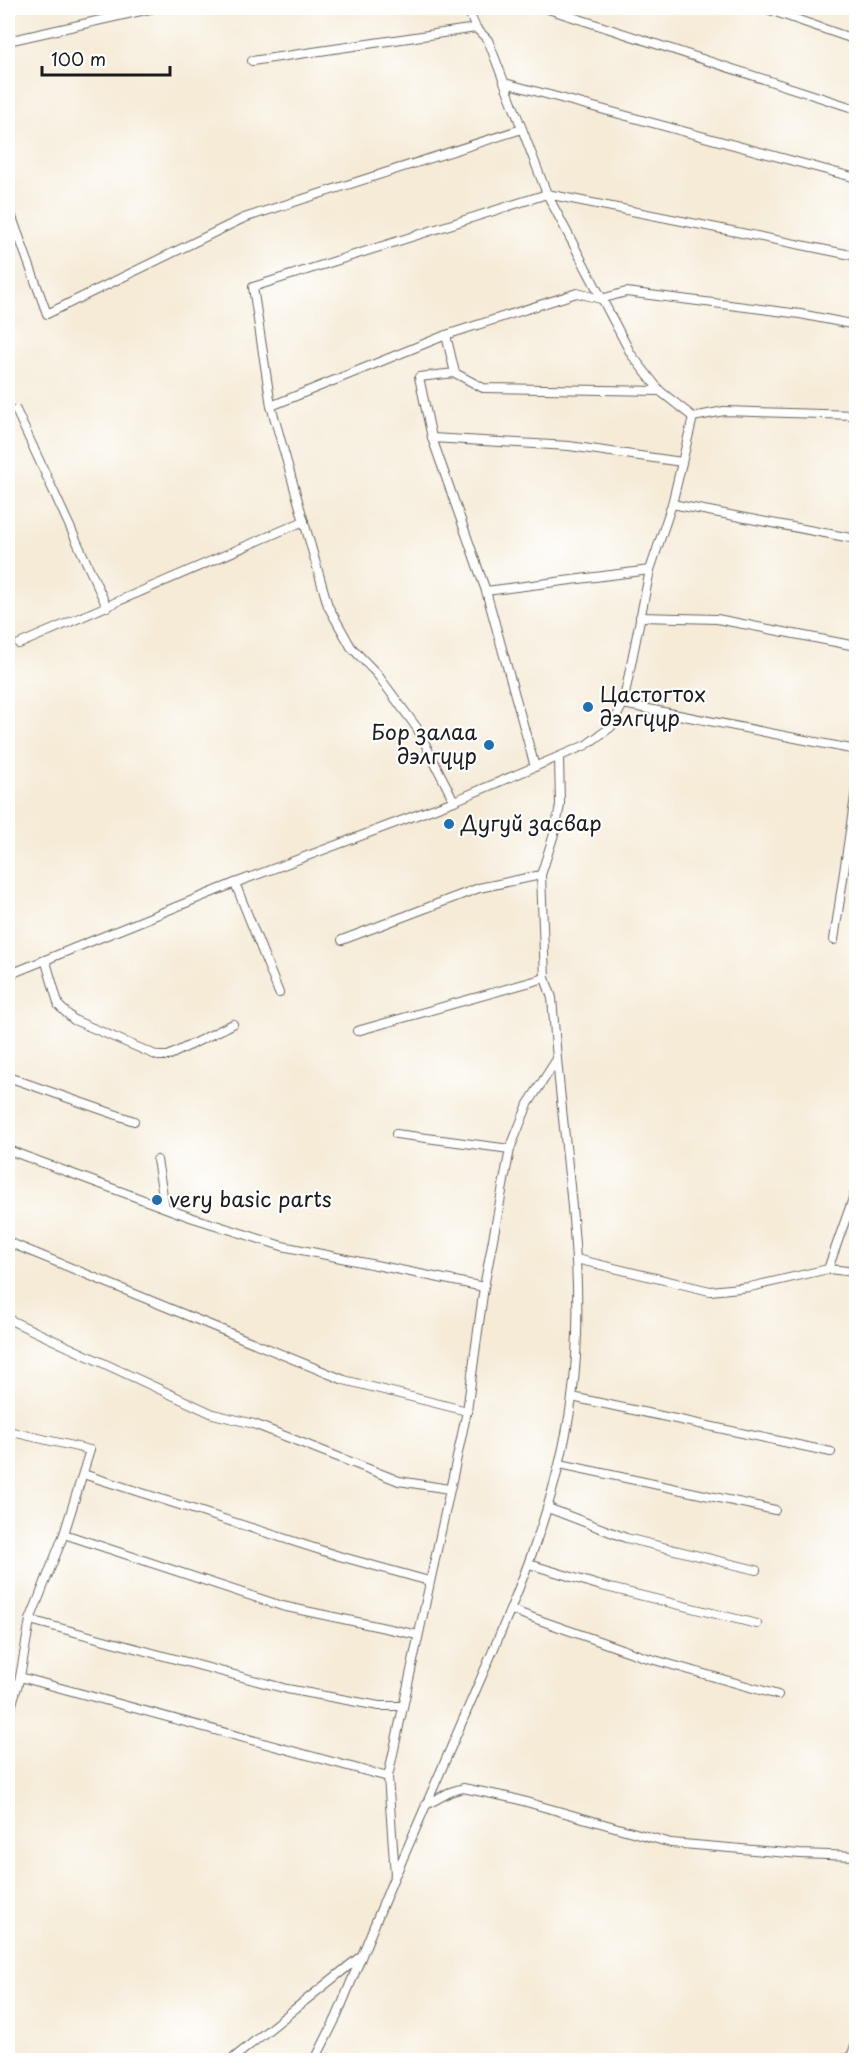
<svg xmlns="http://www.w3.org/2000/svg" width="864" height="2068" font-family="'Playpen Sans',sans-serif">
	<rect width="100%" height="100%" fill="#fff"/>
	<filter id="ink" filterUnits="userSpaceOnUse"><feTurbulence type="fractalNoise" baseFrequency=".0167" numOctaves="2"/><feDisplacementMap in="SourceGraphic" scale="12" xChannelSelector="R" yChannelSelector="G"/><feConvolveMatrix kernelMatrix="1 2 1 2 8 2 1 2 1" color-interpolation-filters="sRGB"/></filter>
	<filter id="wash" filterUnits="userSpaceOnUse"><feTurbulence type="fractalNoise" baseFrequency=".008" numOctaves="4" result="noise"/><feDisplacementMap in="SourceGraphic" scale="24" xChannelSelector="R" yChannelSelector="G"/><feGaussianBlur stdDeviation="1.35" result="paint"/><feColorMatrix in="noise" values="0 0 0 0 0 0 0 0 0 0 0 0 0 0 0 0 0 1.4 0 .05"/><feComposite in="paint" operator="in"/></filter>
	<g filter="url(#wash)">
		<rect width="100%" height="100%" fill="#f5ebd7"/>
	</g>
	<g filter="url(#ink)">
		<g fill="none" stroke-linecap="round" stroke-linejoin="round">
			<defs>
				<g id="street">
					<path d="M467,8L476,28L488,40L547,194L631,354L660,391L693,417"/>
					<path d="M545,8L856,109"/>
					<path d="M764,8L856,40"/>
					<path d="M8,41L154,8"/>
					<path d="M252,61L476,28"/>
					<path d="M505,83L856,178"/>
					<path d="M8,206L47,314L244,218L522,129"/>
					<path d="M446,335L455,373L419,377L432,438L486,591L535,767"/>
					<path d="M455,373L483,388L660,391"/>
					<path d="M271,406L446,335L577,293L601,299L626,292L800,314L856,325"/>
					<path d="M16,410L107,607"/>
					<path d="M432,438L569,446L682,462"/>
					<path d="M672,504L856,539"/>
					<path d="M486,591L650,570"/>
					<path d="M640,617L717,619L856,646"/>
					<path d="M19,644L304,521"/>
					<path d="M623,704L856,750"/>
					<path d="M454,801L417,728L377,674L351,647L328,606L271,406L253,287L547,194L856,256"/>
					<path d="M235,883L279,993"/>
					<path d="M342,940L479,888L541,875"/>
					<path d="M834,940L856,790"/>
					<path d="M46,962L59,1006L74,1020L158,1056H168L233,1024"/>
					<path d="M8,975L235,883L454,801L586,745L611,727L623,704L650,570L672,504L693,417L724,411L856,415"/>
					<path d="M357,1031L545,978"/>
					<path d="M8,1077L134,1121"/>
					<path d="M396,1134L510,1149"/>
					<path d="M8,1150L190,1217L282,1246L484,1287"/>
					<path d="M157,1160L165,1207"/>
					<path d="M8,1242L344,1380L467,1411"/>
					<path d="M576,1259L710,1291L750,1287L828,1269L856,1272"/>
					<path d="M828,1269L856,1190"/>
					<path d="M8,1319L213,1414L254,1424L399,1481L449,1489"/>
					<path d="M572,1397L831,1452"/>
					<path d="M8,1431L90,1450L64,1534L30,1620L20,1677L11,1707L8,1706"/>
					<path d="M560,1464L775,1510"/>
					<path d="M83,1474L339,1556L429,1581"/>
					<path d="M548,1508L626,1538L756,1570"/>
					<path d="M64,1534L282,1606L418,1635"/>
					<path d="M529,1564L598,1585L757,1624"/>
					<path d="M511,1610L644,1657L778,1695"/>
					<path d="M30,1620L287,1689L379,1706H403"/>
					<path d="M20,1677L388,1777"/>
					<path d="M426,1805L450,1792L463,1788L512,1798L671,1843L800,1854L856,1856"/>
					<path d="M397,1872C424,1810 451,1747 478,1685C519,1592 558,1499 572,1398C587,1286 567,1170 557,1059"/>
					<path d="M231,2060L361,1956"/>
					<path d="M315,2060L337,2016L395,1875L388,1777L467,1411L484,1287L510,1149L528,1104L557,1059L552,998L545,978L541,875L555,831L560,805L559,757"/>
					<path d="M842,2060L851,2057L856,2043"/>
				</g>
			</defs>
			<use href="#street" stroke="#68645d" stroke-width="10"/>
			<use href="#street" stroke="#fff" stroke-width="8"/>
		</g>
	</g>
	<g fill="#1f6fb2" stroke="#fff" stroke-width="2">
		<circle cx="588" cy="707" r="6"/>
		<circle cx="489" cy="745" r="6"/>
		<circle cx="449" cy="824" r="6"/>
		<circle cx="157" cy="1200" r="6"/>
	</g>
	<g text-anchor="middle" stroke-width="4.5" stroke-linejoin="round" paint-order="stroke">
		<g font-size="21" fill="#1c1c1c" stroke="#fff" text-anchor="start">
			<text x="600" y="702">Цастогтох<tspan x="600" dy="24">дэлгүүр</tspan></text>
			<text x="477" y="740" text-anchor="end">Бор залаа<tspan x="477" dy="24">дэлгүүр</tspan></text>
			<text x="461" y="831">Дугуй засвар</text>
			<text x="169" y="1207">very basic parts</text>
		</g>
	</g>
	<rect width="864" height="2068" fill="none" stroke="#fff" stroke-width="30"/>
	<path d="M42 66v9h128v-9" fill="none" stroke="#1c1c1c" stroke-width="3"/>
	<text x="51" y="66" font-size="18" fill="#1c1c1c" stroke="#ffffff" stroke-width="4.5" paint-order="stroke">100 m</text>
</svg>
